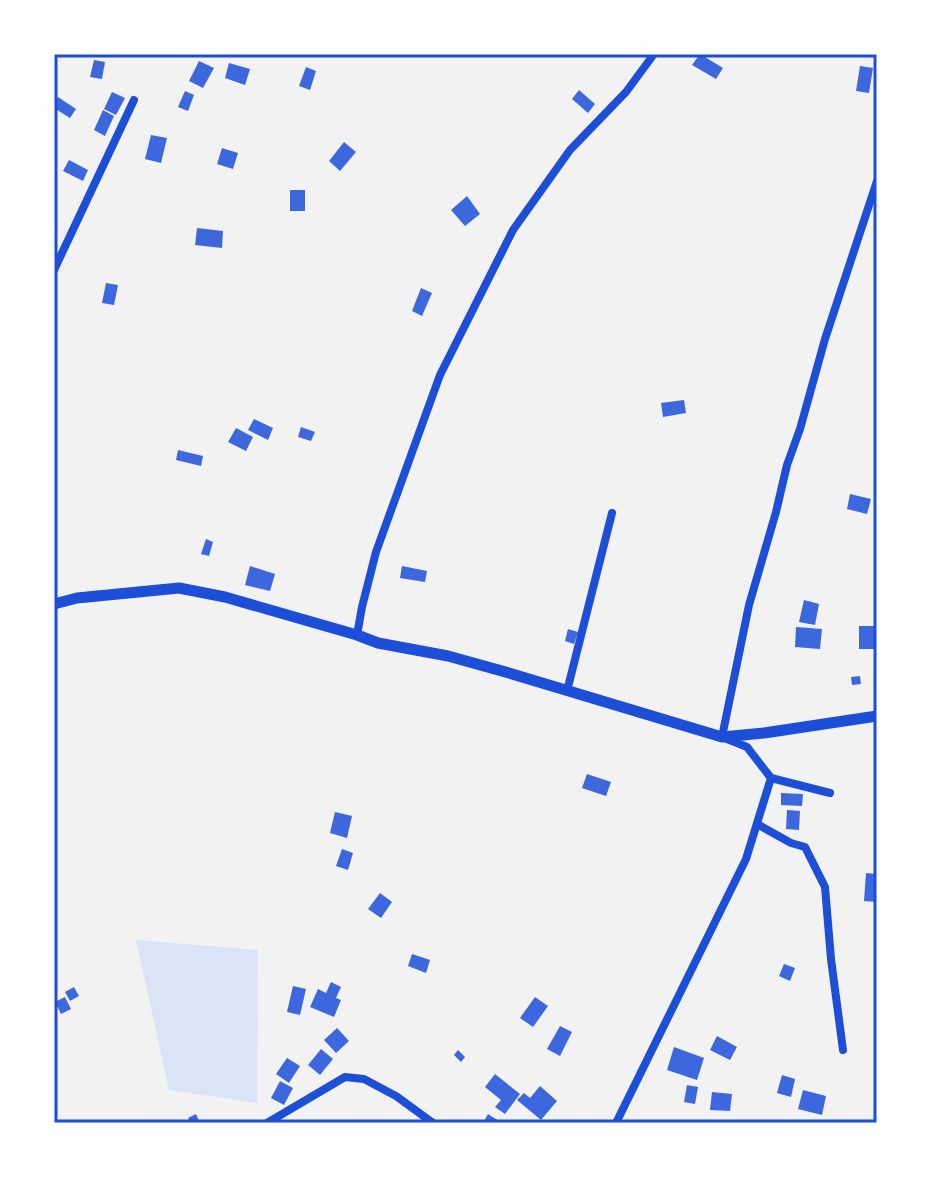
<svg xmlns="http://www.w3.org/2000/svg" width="931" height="1177" font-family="'Source Sans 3',sans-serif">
	<rect width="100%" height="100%" fill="#f2f2f2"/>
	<path fill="#dbe4f7" d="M136,940L258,950L257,1103L169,1090Z"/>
	<g fill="#3d67dc">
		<path d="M700,54L723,68L716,79L692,65Z"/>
		<path d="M94,60L105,62L102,79L90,77Z"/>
		<path d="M199,61L214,68L203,88L189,81Z"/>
		<path d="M229,63L250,69L245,85L225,78Z"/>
		<path d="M860,66L873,68L869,93L856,91Z"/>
		<path d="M306,67L316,71L310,90L299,86Z"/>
		<path d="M579,90L595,104L588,113L572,99Z"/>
		<path d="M185,91L194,95L188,111L178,107Z"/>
		<path d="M112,92L125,98L116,115L104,109Z"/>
		<path d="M58,97L76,109L70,118L54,108V103Z"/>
		<path d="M103,110L114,116L105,136L94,130Z"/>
		<path d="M151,135L167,138L161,163L145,159Z"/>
		<path d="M344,142L356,152L340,171L329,161Z"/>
		<path d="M222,148L238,153L233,169L217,164Z"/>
		<path d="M69,160L88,170L83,181L63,171Z"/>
		<rect x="290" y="190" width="15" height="21"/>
		<path d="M467,196L480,214L465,226L451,210Z"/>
		<path d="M197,228L223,231L222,248L195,245Z"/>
		<path d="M106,283L118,285L114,305L102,303Z"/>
		<path d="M421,288L432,293L422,316L412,311Z"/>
		<path d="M684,400L686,413L663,417L661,403Z"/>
		<path d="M254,419L273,428L268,440L248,430Z"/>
		<path d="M301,427L315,432L311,441L298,437Z"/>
		<path d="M236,428L253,437L246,451L228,442Z"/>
		<path d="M178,450L203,456L201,466L176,460Z"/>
		<path d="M850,494L871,499L867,514L847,509Z"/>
		<path d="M206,539L213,542L209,556L201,554Z"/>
		<path d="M250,566L275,574L270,591L245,585Z"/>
		<path d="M402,566L427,571L425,582L400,578Z"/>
		<path d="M804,600L819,604L815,625L799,622Z"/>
		<rect x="859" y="626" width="18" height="23"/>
		<path d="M796,627L822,629L820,649L795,647Z"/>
		<path d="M568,629L578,632L574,644L565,641Z"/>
		<path d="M860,676L861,684L852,685L851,677Z"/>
		<path d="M587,774L611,782L606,796L582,788Z"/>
		<path d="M781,793L803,794L802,806L781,805Z"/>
		<path d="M787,810L800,811L799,830L786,829Z"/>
		<path d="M335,812L352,816L347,838L330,833Z"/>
		<path d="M342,849L353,853L348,870L336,866Z"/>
		<path d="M866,873L877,874V902L864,901Z"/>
		<path d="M380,893L392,902L381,918L368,909Z"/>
		<path d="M412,954L430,960L426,973L408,966Z"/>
		<path d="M784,964L795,968L790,981L779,976Z"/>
		<path d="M331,982L341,987L336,998L341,1000L334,1017L310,1007L318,989L326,993Z"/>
		<path d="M293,986L306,989L300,1015L287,1012Z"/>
		<path d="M74,987L79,996L70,1001L65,992Z"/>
		<path d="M65,997L71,1009L61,1014L55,1002Z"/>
		<path d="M535,997L548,1006L533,1027L520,1018Z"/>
		<path d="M560,1026L572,1032L560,1056L547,1049Z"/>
		<path d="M337,1028L349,1041L336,1053L324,1040Z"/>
		<path d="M717,1036L737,1047L730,1060L710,1050Z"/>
		<path d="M674,1047L704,1058L697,1080L667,1070Z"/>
		<path d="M321,1049L333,1059L320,1075L308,1065Z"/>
		<path d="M458,1050L465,1057L461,1062L454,1055Z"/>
		<path d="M287,1058L300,1066L289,1083L276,1074Z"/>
		<path d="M495,1074L520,1094L505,1114L495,1107L501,1100L485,1087Z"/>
		<path d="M782,1075L795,1079L791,1097L777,1093Z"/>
		<path d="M280,1081L293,1088L284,1105L271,1098Z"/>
		<path d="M687,1085L698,1087L695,1104L684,1102Z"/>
		<path d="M540,1086L557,1101L541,1120L517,1100L524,1093L530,1098Z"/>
		<path d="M803,1090L826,1096L822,1115L798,1109Z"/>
		<path d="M712,1092L732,1094L730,1111L710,1110Z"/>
		<path d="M196,1114L200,1123H190L188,1118Z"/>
		<path d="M488,1114L502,1123H483Z"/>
	</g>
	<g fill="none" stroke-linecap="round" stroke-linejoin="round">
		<g stroke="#1d4ed8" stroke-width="8">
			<path d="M54,270L134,100"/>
			<path d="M357,635L362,607L376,552L440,375L513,230L570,150L626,92L654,54"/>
			<path d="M567,691L612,513"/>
			<path d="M830,793L771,778L747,747L722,737L749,605L776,512L787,465L800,429L825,339L877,181"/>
			<path d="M757,824L791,843L805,847L825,887L831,959L843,1050"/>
			<path d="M267,1123L345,1077L364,1079L396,1096L433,1123"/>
			<path d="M616,1123L746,859L771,778"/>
		</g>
		<path stroke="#1d4ed8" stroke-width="11" d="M54,604L77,598L179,588L225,597L357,635L378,643L448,656L509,673L722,737L764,733L877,716"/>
	</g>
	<rect width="931" height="1177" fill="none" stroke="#ffffff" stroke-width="112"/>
	<rect x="56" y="56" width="819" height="1065" fill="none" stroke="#1d4ed8" stroke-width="3"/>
</svg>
